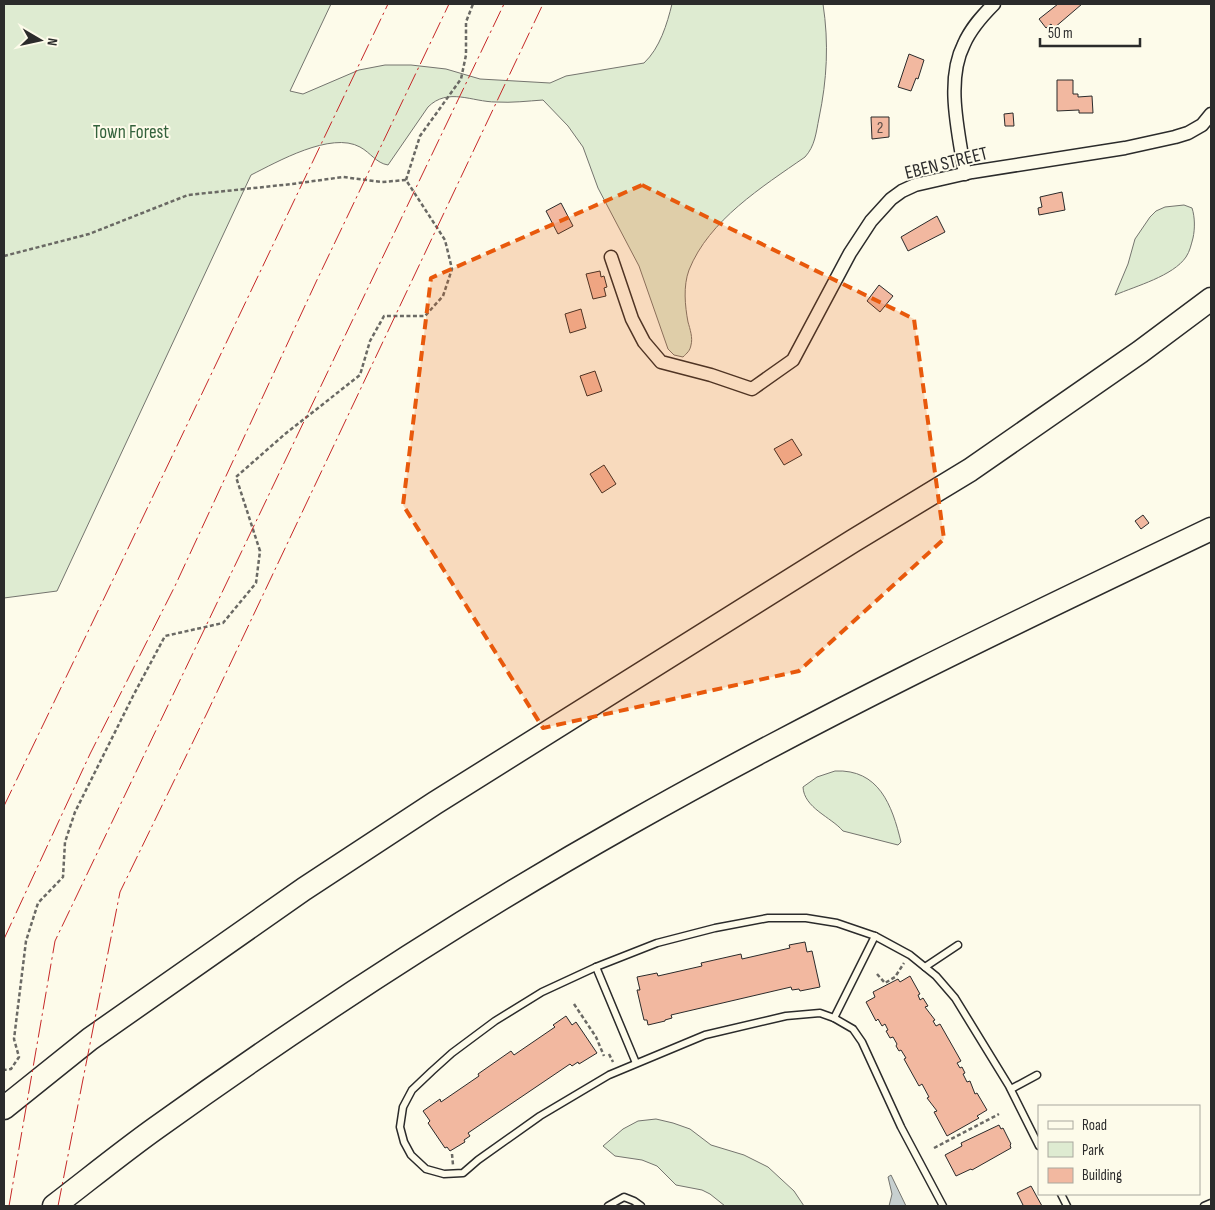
<svg xmlns="http://www.w3.org/2000/svg" width="1215" height="1210" font-family="'Sofia Sans Condensed',sans-serif">
	<rect width="100%" height="100%" fill="#fdfbea"/>
	<g fill="#deebd1" stroke="#74746e">
		<path d="M4,4H331L290,91L303,94L359,70L385,65H411L446,69L480,79L550,83L566,76L644,63C660,48 667,24 672,4H823C829,43 827,80 819,118C816,133 815,146 805,157C762,187 709,220 689,270C683,286 685,306 688,322C690,329 693,338 691,345C690,351 687,353 683,357L674,355L668,349L639,266L598,188L583,147L568,126L543,100C528,101 512,103 496,102C472,102 448,87 428,107L388,165C376,163 371,153 360,147C331,131 277,162 251,175L57,591L4,598Z"/>
		<path d="M1184,205L1192,208C1195,217 1195,229 1193,238C1191,245 1190,251 1186,257C1173,276 1136,286 1115,295L1128,264L1135,239L1150,217L1156,211L1165,207Z"/>
		<path d="M835,771C879,769 892,805 901,842L898,845L843,831C831,817 804,808 803,787L817,777Z"/>
		<path d="M656,1119L673,1123L690,1129L711,1145L744,1155L768,1167L794,1191L804,1206H725L710,1194L702,1190L676,1185L657,1166L642,1160L615,1156L603,1146L623,1129L638,1121Z"/>
	</g>
	<path fill="#c7d0d0" stroke="#74746e" d="M891,1175L906,1206H889L892,1194L888,1177Z"/>
	<g fill="#f2b8a0" stroke="#2b2b2b">
		<path d="M1058,4H1082L1054,28L1051,24L1046,28L1039,19Z"/>
		<path d="M909,54L924,60L918,79L916,78L911,91L898,87Z"/>
		<path d="M1057,80H1073V94H1078V97L1092,96L1093,113H1079V110L1057,111Z"/>
		<path d="M1013,113L1014,126H1005L1004,114Z"/>
		<path d="M871,117H889V137L872,139Z"/>
		<path d="M1062,192L1065,210L1039,215L1038,208L1042,207L1040,197Z"/>
		<path d="M561,203L573,226L558,234L546,211Z"/>
		<path d="M937,216L945,232L908,251L901,237Z"/>
		<path d="M600,271L601,277L604,276L607,287L604,288L606,296L593,299L586,274Z"/>
		<path d="M879,285L893,296L880,312L867,301Z"/>
		<path d="M581,309L586,328L570,333L565,314Z"/>
		<path d="M595,371L602,391L587,396L580,376Z"/>
		<path d="M792,439L802,455L784,465L774,449Z"/>
		<path d="M604,465L616,484L602,493L590,474Z"/>
		<path d="M1143,515L1149,523L1141,529L1135,521Z"/>
		<path d="M805,942L807,952L812,951L820,987L800,991L799,989L792,990L791,987L671,1015L672,1018L665,1020V1021L648,1025L647,1020H644L637,990H640L637,977L657,973L658,976L702,966L701,963L741,954L742,959L790,948L789,945Z"/>
		<path d="M910,976L920,994L918,995L920,1000L923,998L928,1006L925,1007L935,1020L933,1021L936,1026L940,1024L961,1061L957,1063L960,1068L962,1067L965,1073L963,1074L967,1082L970,1081L975,1094L977,1093L987,1110L977,1116L979,1118L947,1136L934,1112L937,1111L927,1098L929,1097L922,1084L919,1086L904,1059L906,1058L901,1050L899,1051L896,1046L897,1044L893,1037L890,1038L886,1031L888,1030L885,1024L882,1026L878,1019L876,1021L866,1002L875,997L873,992L898,979L900,982Z"/>
		<path d="M566,1016L572,1025L576,1022L597,1053L579,1064L578,1062L572,1066L570,1064L468,1133L470,1136L464,1140L465,1142L450,1151L447,1147L445,1148L428,1123L430,1121L423,1111L440,1099L441,1102L479,1076L478,1074L511,1051L514,1055L555,1027L553,1025Z"/>
		<path d="M999,1125L1001,1129L1003,1128L1011,1144L1010,1145L1011,1148L972,1170L971,1169L956,1176L945,1155L962,1146L961,1143Z"/>
		<path d="M1031,1186L1042,1206H1021L1023,1205L1017,1193Z"/>
	</g>
	<g fill="none" stroke-linecap="round" stroke-linejoin="round">
		<defs>
			<g id="service">
				<path d="M596,967L636,1063"/>
				<path d="M925,967L958,945"/>
				<path d="M834,1018L875,936"/>
				<path d="M1011,1089L1037,1075"/>
				<path d="M1061,1194L1067,1206"/>
				<path d="M608,1206L624,1197L634,1201L641,1206"/>
				<path d="M943,1206L901,1127L862,1042L853,1029L834,1018L820,1013L786,1016L705,1035L609,1075L540,1116L478,1160L463,1173L444,1174L426,1169L411,1155L404,1142L400,1127L403,1107L412,1090L432,1071L452,1053L495,1021L542,992L596,967L657,943L715,928L768,918H806L837,923L875,936L910,955L936,976L955,998L1009,1086L1039,1146"/>
				<path d="M1204,1206L1211,1203"/>
			</g>
			<g id="minor">
				<path d="M965,174C959,134 945,81 964,44C971,28 982,16 994,4"/>
				<path d="M611,257L632,319L644,342L661,362L711,375L752,389L793,360L850,253L871,221L891,199L902,191L915,185L972,172L1125,148L1175,137L1188,133L1202,125L1211,114"/>
			</g>
			<g id="motorway">
				<path d="M4,1108L90,1039L304,889L435,803L853,541L970,470L1140,352L1211,299"/>
				<path d="M54,1206C88,1180 121,1153 156,1128C308,1019 464,917 627,825C817,717 1014,623 1211,529"/>
			</g>
		</defs>
		<use href="#service" stroke="#2b2b2b" stroke-width="9"/>
		<use href="#minor" stroke="#2b2b2b" stroke-width="15"/>
		<use href="#motorway" stroke="#2b2b2b" stroke-width="25"/>
		<g stroke="#6a6964" stroke-width="2.5" stroke-dasharray="4 2.5" stroke-linecap="butt">
			<path d="M406,180L420,136L461,79L466,55V22L473,4"/>
			<path d="M4,256L89,234L188,195L292,184L343,177L382,182L406,180L445,240L452,269L443,296L425,316H384L370,341L360,375L285,434L236,477L260,551L256,583L223,623L165,636L133,696L75,812L65,842L63,877L38,903L26,941L14,1039L19,1057L11,1069L4,1070"/>
			<path d="M877,974L885,983L895,977L904,963"/>
			<path d="M574,1004L596,1037L604,1056"/>
			<path d="M609,1054L613,1062"/>
			<path d="M934,1148L999,1114"/>
			<path d="M452,1154L453,1165"/>
		</g>
		<use href="#service" stroke="#fdfbea" stroke-width="6"/>
		<use href="#minor" stroke="#fdfbea" stroke-width="12"/>
		<use href="#motorway" stroke="#fdfbea" stroke-width="22"/>
		<g stroke="#c62828" stroke-width="1" stroke-dasharray="18 4 2.5 4" stroke-linecap="butt">
			<path d="M4,806L122,561L388,4"/>
			<path d="M4,939L90,754L175,586L316,282L449,4"/>
			<path d="M9,1206L55,941L504,4"/>
			<path d="M58,1206L120,892L207,713L543,4"/>
		</g>
	</g>
	<path fill="#e8590c" fill-opacity="0.2" stroke="#e8590c" stroke-width="4" stroke-dasharray="10 6" stroke-linejoin="round" d="M642,185L914,319L944,539L799,671L543,728L403,505L431,278Z"/>
	<g text-anchor="middle" stroke-width="4" stroke-linejoin="round" paint-order="stroke">
		<g font-size="16" fill="#5d4e48">
			<text x="880" y="133">2</text>
		</g>
		<g font-size="19" fill="#34623c" stroke="#fdfbea">
			<text x="131" y="138">Town Forest</text>
		</g>
		<g font-size="19" fill="#2b2b2b" stroke="#fdfbea">
			<text transform="translate(946 162) rotate(-14)" y="7">EBEN STREET</text>
		</g>
	</g>
	<rect width="1215" height="1210" fill="none" stroke="#2b2b2b" stroke-width="10"/>
	<rect x="1038" y="1105" width="162" height="90" fill="#fdfbea" stroke="#a9a89e"/>
	<rect x="1048" y="1121" width="25" height="8" fill="#fdfbea" stroke="#a9a89e"/>
	<text x="1082" y="1130" font-size="15" fill="#2b2b2b">Road</text>
	<rect x="1048" y="1142" width="25" height="15" fill="#deebd1" stroke="#a9a89e"/>
	<text x="1082" y="1155" font-size="15" fill="#2b2b2b">Park</text>
	<rect x="1048" y="1168" width="25" height="15" fill="#f2b8a0" stroke="#a9a89e"/>
	<text x="1082" y="1180" font-size="15" fill="#2b2b2b">Building</text>
	<g transform="translate(40 40) rotate(99)" stroke="#fdfbea" stroke-width="4" paint-order="stroke">
	<path d="M0-4L9 19L0 12L-9 19Z" fill="#2b2b2b"/>
	<text y="-8" font-size="14" font-weight="bold" text-anchor="middle" fill="#2b2b2b">N</text>
	</g>
	<path d="M1040 38v8h100v-8" fill="none" stroke="#2b2b2b" stroke-width="2.5"/>
	<text x="1048" y="38" font-size="15" fill="#2b2b2b" stroke="#fdfbea" stroke-width="4" paint-order="stroke">50 m</text>
</svg>
